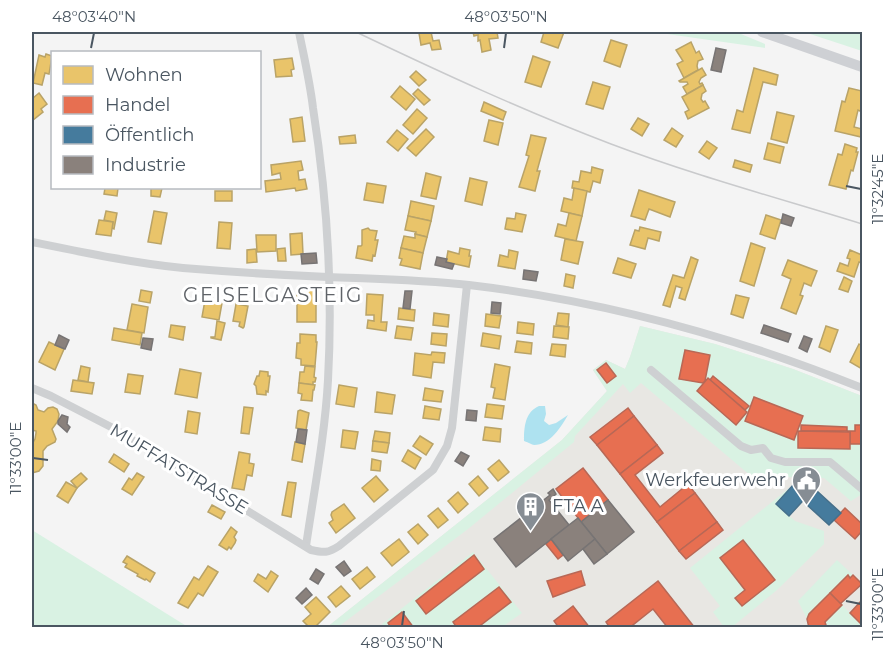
<svg xmlns="http://www.w3.org/2000/svg" width="894" height="659" font-family="Montserrat,sans-serif">
	<rect width="100%" height="100%" fill="#f4f4f4"/>
	<path fill="#e8e7e3" d="M640,326L715,344L793,369L862,396V627L326,628L562,440L607,391L593,370L606,360L625,369L630,357Z"/>
	<g fill="#d9f2e3">
		<path d="M653,32H736L765,44V48Z"/>
		<path d="M804,32H862V51Z"/>
		<path d="M640,326L715,344L793,369L862,396V494L851,501L824,478L751,476L641,383L630,393L623,384L575,436L574,442L468,529L338,627L326,628L562,440L607,391L593,370L606,360L625,369L630,357Z"/>
		<path d="M793,485L776,504L795,521L824,531V544L777,590L732,627H724L713,612L720,606L690,568Z"/>
		<path d="M32,530L188,627H32Z"/>
		<path d="M473,552L522,613L502,627L384,628L382,624Z"/>
		<path d="M837,560L853,575L850,578L848,576L809,614L807,619L798,601Z"/>
		<path d="M862,600V627H827L825,622L842,605L850,613Z"/>
	</g>
	<path fill="#aee2f0" d="M539,406H545L546,414L544,421L549,425L556,423L568,415C561,427 550,445 534,445C533,445 525,441 524,441C524,427 525,412 539,406Z"/>
	<g fill="#e9c46a" stroke="#b9a367" stroke-width="1.5">
		<path d="M425,32H431L433,41L439,40L441,49L432,50L430,43L421,45L419,33Z"/>
		<path d="M473,32H497L498,38L489,39L491,50L482,52L480,40L478,41V35L474,36Z"/>
		<path d="M544,32H564L558,48L541,42Z"/>
		<path d="M611,40L627,45L620,67L604,61Z"/>
		<path d="M691,42L696,53L699,51L703,59L698,61L697,66L698,70L684,78L677,64L683,61L676,50Z"/>
		<path d="M46,54L52,56L49,74L45,73L42,85L33,83L39,55L45,57Z"/>
		<path d="M533,56L550,62L541,87L525,82Z"/>
		<path d="M292,58L294,69L291,70L292,76L276,77L274,60Z"/>
		<path d="M702,68L706,75L701,78L699,82L700,84L702,83L703,85L687,94L683,87L688,84L687,82H680L679,81Z"/>
		<path d="M754,68L778,75L776,85L763,82L750,133L732,129L737,110L743,112Z"/>
		<path d="M416,71L426,80L419,86L410,77Z"/>
		<path d="M593,82L610,87L603,109L586,104Z"/>
		<path d="M703,85L706,91L702,94L701,99L703,102L705,101L709,108L688,119L685,112L689,110L682,97Z"/>
		<path d="M400,86L415,99L406,110L391,97Z"/>
		<path d="M849,88L862,91V112L858,110L854,127L862,129L861,137L835,131L842,101L845,102Z"/>
		<path d="M418,89L430,100L424,105L413,94Z"/>
		<path d="M39,93L47,104L41,109L43,112L33,120L32,118V96L33,98Z"/>
		<path d="M484,102L506,112L503,120L481,111Z"/>
		<path d="M417,109L427,118L413,134L403,125Z"/>
		<path d="M777,112L794,116L787,143L771,139Z"/>
		<path d="M302,117L305,141L293,142L290,119Z"/>
		<path d="M638,118L649,124L642,136L631,129Z"/>
		<path d="M489,120L503,123L498,145L484,141Z"/>
		<path d="M672,128L683,136L676,147L664,140Z"/>
		<path d="M426,129L434,137L416,156L407,148Z"/>
		<path d="M397,130L408,139L398,151L387,142Z"/>
		<path d="M355,135L356,143L340,144L339,137Z"/>
		<path d="M531,135L546,138L537,171H540L535,191L519,187L529,156L526,155Z"/>
		<path d="M707,141L717,148L709,159L699,152Z"/>
		<path d="M768,143L784,147L780,163L764,159Z"/>
		<path d="M845,144L857,148L856,152H858L853,171L851,170L846,189L829,185L838,154L842,155Z"/>
		<path d="M735,160L752,165L750,172L733,167Z"/>
		<path d="M301,161L303,170L298,171L299,180L305,179L307,189L296,191L295,188L266,192L265,181L281,179L280,173L272,175L271,165Z"/>
		<path d="M592,167L603,170L600,183L593,181L590,192L572,188L573,181L579,182L581,171L591,173Z"/>
		<path d="M426,173L441,177L436,199L421,196Z"/>
		<path d="M470,178L487,182L482,205L465,201Z"/>
		<path d="M367,183L386,186L383,203L364,200Z"/>
		<path d="M105,188H118L117,196L104,194Z"/>
		<path d="M149,188H162L160,197L151,196V188Z"/>
		<path d="M574,188L587,191L582,216L561,211L564,198L572,200Z"/>
		<path d="M639,190L675,202L670,217L649,209L645,220L631,216Z"/>
		<rect x="215" y="191" width="17" height="10"/>
		<path d="M411,201L434,206L431,221L408,216Z"/>
		<path d="M106,211L117,213L114,229L112,228L113,222L104,220Z"/>
		<path d="M154,211L167,213L161,244L148,242Z"/>
		<path d="M516,213L526,215L522,232L505,229L507,218L515,219Z"/>
		<path d="M569,213L582,216L576,241L555,236L558,224L566,226Z"/>
		<path d="M766,215L781,220L775,239L760,234Z"/>
		<path d="M408,216L431,221L427,237L415,234L416,232L405,230Z"/>
		<path d="M99,220L113,222L111,236L96,234Z"/>
		<path d="M219,222L232,223L230,249L217,248Z"/>
		<path d="M640,227L661,232L659,241L648,238L645,249L630,245L635,230L639,231Z"/>
		<path d="M368,228L370,230L377,231L375,240H378L375,256L373,255L372,261L356,258L358,246H361L362,245V230Z"/>
		<path d="M302,233L303,254L291,255L290,234Z"/>
		<path d="M415,234L427,237L423,253L401,248L404,236L415,238Z"/>
		<path d="M256,235H276V251L257,252Z"/>
		<path d="M565,239L583,242L578,264L561,260Z"/>
		<path d="M751,243L765,248L754,286L740,281Z"/>
		<path d="M285,248L286,261H278L277,249Z"/>
		<path d="M401,248L423,253L420,269L400,265L402,259L399,258Z"/>
		<path d="M460,248L470,250L469,256H471L469,267L446,262L448,251L459,254Z"/>
		<path d="M256,249L257,262L247,263V250Z"/>
		<path d="M509,250L518,252L515,269L498,266L500,255L508,257Z"/>
		<path d="M850,250L862,255V263L859,262L854,277L837,271L840,263L848,266L850,259L847,258Z"/>
		<path d="M691,257L698,260L685,300L679,298L682,288L676,286L670,307L663,305L673,275L684,278Z"/>
		<path d="M618,258L636,264L631,278L613,273Z"/>
		<path d="M788,260L817,271L811,286L804,283L800,295L803,296L796,314L781,308L791,279L782,275Z"/>
		<path d="M566,274L575,276L573,288L564,286Z"/>
		<path d="M844,277L852,281L848,292L839,289Z"/>
		<path d="M141,290L152,292L150,303L139,301Z"/>
		<rect x="297" y="290" width="19" height="32"/>
		<path d="M367,294L383,295L381,322H387L386,331L367,328L368,320L374,321V315H366Z"/>
		<path d="M736,295L749,298L743,318L731,314Z"/>
		<path d="M205,300L222,303L219,320L202,317Z"/>
		<path d="M132,304L148,307L144,333L127,330Z"/>
		<path d="M236,304L248,306L244,327L243,328L239,326L240,322L233,321Z"/>
		<path d="M399,308L415,310L414,321L398,319Z"/>
		<path d="M434,313L449,315L448,327L433,325Z"/>
		<path d="M558,313L569,314L568,327L556,325Z"/>
		<path d="M486,314L501,316L499,328L485,326Z"/>
		<path d="M217,321L225,323L221,340L211,338V337H215Z"/>
		<path d="M518,322L534,324L533,335L517,333Z"/>
		<path d="M171,325L185,327L183,340L169,337Z"/>
		<path d="M397,326L413,328L411,340L395,338Z"/>
		<path d="M554,326L569,327L568,339L553,337Z"/>
		<path d="M826,326L838,330L830,352L819,347Z"/>
		<path d="M114,328L142,333L140,345L112,340Z"/>
		<path d="M432,333L447,334L446,346L431,344Z"/>
		<path d="M483,333L501,336L499,349L481,346Z"/>
		<path d="M300,334L316,335V342H317L315,366L301,365V359L296,358L297,343H300Z"/>
		<path d="M517,341L532,343L531,354L515,352Z"/>
		<path d="M49,342L64,349L55,370L39,362Z"/>
		<path d="M552,344L566,345L565,357L550,355Z"/>
		<path d="M859,344L862,346V369L850,362Z"/>
		<path d="M432,352L445,353L444,363L433,362L431,378L413,375L415,353L431,355Z"/>
		<path d="M495,364L510,367L505,400L493,398L495,388L491,387Z"/>
		<path d="M81,366L90,368L88,382L78,380Z"/>
		<path d="M305,366L315,367L314,377L316,378L315,382H313V385L299,383L300,372H304Z"/>
		<path d="M180,369L201,373L197,398L175,394Z"/>
		<path d="M260,371L268,372V376H270L268,392L266,391V395L257,394L256,386L254,384L257,376H259Z"/>
		<path d="M128,374L143,376L140,394L125,392Z"/>
		<path d="M73,380L94,383L92,394L71,391Z"/>
		<path d="M299,383L315,385L314,390H313L312,401L301,400L302,394L298,393Z"/>
		<path d="M339,385L357,388L354,407L336,404Z"/>
		<path d="M425,388L443,391L441,402L423,400Z"/>
		<path d="M377,392L395,395L392,414L375,412Z"/>
		<path d="M32,403L36,405L38,410L44,412L48,408L53,407L57,409L59,414L58,421L52,429L56,439L55,442L47,446L43,451V466L39,471L32,473V444L35,439L36,433V431L32,430Z"/>
		<path d="M487,404L504,406L502,419L485,417Z"/>
		<path d="M425,406L441,409L439,420L423,418Z"/>
		<path d="M244,407L253,408L249,434L241,433Z"/>
		<path d="M300,410L309,413L306,430L296,428L298,411Z"/>
		<path d="M188,411L200,413L197,434L185,432Z"/>
		<path d="M485,427L501,429L500,442L483,440Z"/>
		<path d="M343,430L358,432L355,449L341,447Z"/>
		<path d="M375,431L390,433L389,443L373,441Z"/>
		<path d="M420,436L433,444L426,455L413,446Z"/>
		<path d="M373,441L389,443L387,453L372,451Z"/>
		<path d="M295,442L305,444L302,462L292,460Z"/>
		<path d="M408,450L421,458L415,469L402,461Z"/>
		<path d="M239,452L250,454L249,463L254,464L252,476L247,475L244,490L232,488Z"/>
		<path d="M114,454L129,464L124,472L109,462Z"/>
		<path d="M372,459L381,461L380,471L371,470Z"/>
		<path d="M499,460L509,472L498,481L488,469Z"/>
		<path d="M81,473L87,479L77,488L71,481Z"/>
		<path d="M137,473L144,477L132,495L122,489L129,478L132,480Z"/>
		<path d="M376,476L388,490L374,502L362,488Z"/>
		<path d="M478,476L488,488L479,496L469,484Z"/>
		<path d="M66,482L77,488L68,503L57,496Z"/>
		<path d="M288,482L296,483L291,517L282,515Z"/>
		<path d="M458,492L468,504L458,513L448,501Z"/>
		<path d="M344,504L355,518L336,533L329,523L333,520L331,515L332,512Z"/>
		<path d="M212,505L225,512L221,519L208,512Z"/>
		<path d="M438,508L448,520L438,528L428,516Z"/>
		<path d="M418,524L428,535L418,544L408,532Z"/>
		<path d="M231,527L237,532L234,537L236,540L235,543L231,549L229,547L227,550L219,545Z"/>
		<path d="M399,539L409,552L392,566L381,553Z"/>
		<path d="M127,556L155,573L150,582L146,579L145,580L137,576L138,574L125,567L127,564L123,562Z"/>
		<path d="M208,566L218,572L203,596L198,593L188,608L178,603L194,577L199,580Z"/>
		<path d="M367,567L375,577L360,589L352,579Z"/>
		<path d="M271,571L278,576L268,592L254,581L258,574L266,579Z"/>
		<path d="M341,586L350,596L336,607L328,597Z"/>
		<path d="M316,597L330,612L314,628H310L303,621L311,614L305,607Z"/>
	</g>
	<g fill="#e76f51" stroke="#b86856" stroke-width="1.5">
		<path d="M685,350L710,355L705,381L703,383L679,379Z"/>
		<path d="M606,363L616,376L607,383L597,370Z"/>
		<path d="M713,376L749,406L745,410L710,380Z"/>
		<path d="M708,378L747,412L736,425L697,391Z"/>
		<path d="M754,397L803,416L794,440L745,421Z"/>
		<path d="M628,408L634,416L597,445L590,437Z"/>
		<path d="M634,416L657,445L620,474L597,445Z"/>
		<path d="M801,425L847,427V431H801Z"/>
		<path d="M855,425H862V440L861,444H850V432L847,431H855Z"/>
		<path d="M798,431L850,432V449L798,448Z"/>
		<path d="M657,445L663,453L635,475L660,507L688,484L695,493L657,522L620,474Z"/>
		<path d="M583,468L608,500L581,522L556,489Z"/>
		<path d="M695,493L717,522L679,551L657,522Z"/>
		<path d="M845,508L862,524V531L855,539L834,520Z"/>
		<path d="M717,522L723,530L686,559L679,551Z"/>
		<path d="M551,539L563,555L558,559L546,544Z"/>
		<path d="M743,540L775,580L742,606L735,598L745,590L720,558Z"/>
		<path d="M474,555L484,569L426,614L416,601Z"/>
		<path d="M581,571L585,585L553,597L547,581Z"/>
		<path d="M848,575L850,578L853,575L862,584L840,604L830,593Z"/>
		<path d="M658,581L695,628H668L653,609L633,625L635,628H610L606,622Z"/>
		<path d="M499,587L511,602L477,628H457L453,622Z"/>
		<path d="M830,593L842,605L825,622L826,625L819,628H809L807,619L809,614Z"/>
		<path d="M862,600V625L850,613Z"/>
		<path d="M573,606L590,628H559L554,621Z"/>
		<path d="M402,612L414,628H391L388,623Z"/>
	</g>
	<g fill="#457b9d" stroke="#46708b" stroke-width="1.5">
		<path d="M793,485L801,493L805,488L810,493L789,516L776,504Z"/>
		<path d="M817,491L841,513L829,525L806,504Z"/>
	</g>
	<g fill="#8a817c" stroke="#777474" stroke-width="1.5">
		<path d="M716,48L726,50L721,72L711,70Z"/>
		<path d="M783,214L794,218L791,226L781,223Z"/>
		<path d="M316,253L317,263L302,264L301,254Z"/>
		<path d="M437,257L447,259L446,262L454,264L452,269L435,265Z"/>
		<path d="M524,270L538,272L536,281L523,279Z"/>
		<path d="M405,291H412L410,309L403,308Z"/>
		<path d="M492,302L501,303L500,314L491,313Z"/>
		<path d="M764,325L791,334L788,342L761,333Z"/>
		<path d="M59,335L69,340L65,349L55,345Z"/>
		<path d="M804,336L812,339L807,352L799,348Z"/>
		<path d="M143,338L153,339L151,350L141,348Z"/>
		<path d="M467,410L477,411L476,421L466,420Z"/>
		<path d="M62,415L68,417L67,424L70,427L67,432L58,424V421Z"/>
		<path d="M298,429L307,430L305,444L296,442Z"/>
		<path d="M461,452L469,456L463,466L455,461Z"/>
		<path d="M553,489L556,494L549,500L569,525L516,567L494,539L550,495L548,493Z"/>
		<path d="M608,500L634,532L607,554L581,522Z"/>
		<path d="M578,518L595,539L568,561L551,539Z"/>
		<path d="M595,539L607,554L594,564L583,549Z"/>
		<path d="M344,561L351,571L344,576L336,567Z"/>
		<path d="M316,569L324,574L318,584L310,579Z"/>
		<path d="M306,588L312,595L302,604L296,598Z"/>
	</g>
	<g fill="none" stroke-linecap="round" stroke-linejoin="round">
		<g stroke="#ced0d2" stroke-width="8">
			<path d="M299,32C304,57 310,82 313,108C327,197 333,289 328,380C325,435 314,491 306,546"/>
			<path d="M32,242C81,252 133,263 183,268C232,272 280,275 328,277C375,279 422,280 469,285C604,301 736,337 862,388"/>
			<path d="M651,370L741,446L751,450L763,448L771,458L785,462H830L862,489"/>
			<path d="M32,388L51,396L111,427L311,550C324,553 328,553 339,546L433,470L447,446L452,428L467,285"/>
		</g>
		<path stroke="#ced0d4" stroke-width="10" d="M762,32L862,67"/>
		<path stroke="#c9cacc" stroke-width="1.5" d="M356,32C440,72 524,111 611,144C693,175 778,198 862,224"/>
	</g>
	<path fill="none" stroke="#4a5661" stroke-width="2" d="M91,48L94,33M504,48L506,33M846,186L861,189M33,458L48,460M846,601L861,604M402,626L404,611"/>
	<defs>
		<symbol id="civic-pin" viewBox="-11 -11 22 30"><path d="M0 17L-7.5 6A9.5 9.5 0 1 1 7.5 6Z" fill="#868d94" stroke="#fff"/><path d="M-.6-6.5H3V-4.5H.6V-3L4-1V1h2V6H-6V1h2V-1L-.6-3ZM-1.2 2.5V6h2.4V2.5Z" fill="#fff"/></symbol>
		<symbol id="building-pin" viewBox="-11 -11 22 30"><path d="M0 17L-7.5 6A9.5 9.5 0 1 1 7.5 6Z" fill="#868d94" stroke="#fff"/><path d="M-4-6H4V6H1V3H-1V6H-4ZM-2.5-4.3h1.7v1.8h-1.7ZM.8-4.3h1.7v1.8H.8ZM-2.5-1h1.7V.8h-1.7ZM.8-1h1.7V.8H.8Z" fill="#fff"/></symbol>
	</defs>
	<g fill-rule="evenodd">
		<use href="#civic-pin" x="790" y="464" width="33" height="45"/>
		<use href="#building-pin" x="514" y="490" width="33" height="45"/>
	</g>
	<g text-anchor="middle" stroke-width="6" stroke-linejoin="round" paint-order="stroke">
		<g font-size="18" fill="#4a5661" stroke="#fff">
			<text transform="translate(179 469) rotate(31)" y="6">MUFFATSTRASSE</text>
		</g>
		<g font-size="18" fill="#4a5661" stroke="#fff" text-anchor="end">
			<text x="786" y="486">Werkfeuerwehr</text>
			<text x="552" y="512" text-anchor="start">FTA A</text>
		</g>
		<g font-size="20" letter-spacing="1.5" fill="#5f6368" stroke="#fff">
			<text x="273" y="302">GEISELGASTEIG</text>
		</g>
	</g>
	<rect width="894" height="659" fill="none" stroke="#ffffff" stroke-width="66"/>
	<rect x="51" y="51" width="210" height="138" fill="#ffffff" stroke="#b7bbc0" stroke-width="1.5"/>
	<rect x="63" y="66" width="30" height="18" fill="#e9c46a" stroke="#b7bbc0" stroke-width="1.5"/>
	<text x="105" y="81" font-size="18" fill="#4a5661">Wohnen</text>
	<rect x="63" y="96" width="30" height="18" fill="#e76f51" stroke="#b7bbc0" stroke-width="1.5"/>
	<text x="105" y="111" font-size="18" fill="#4a5661">Handel</text>
	<rect x="63" y="126" width="30" height="18" fill="#457b9d" stroke="#b7bbc0" stroke-width="1.5"/>
	<text x="105" y="141" font-size="18" fill="#4a5661">Öffentlich</text>
	<rect x="63" y="156" width="30" height="18" fill="#8a817c" stroke="#b7bbc0" stroke-width="1.5"/>
	<text x="105" y="171" font-size="18" fill="#4a5661">Industrie</text>
	<rect x="33" y="33" width="828" height="593" fill="none" stroke="#4a5661" stroke-width="2"/>
	<g font-size="15" text-anchor="middle" fill="#4a5661">
		<text x="94" y="22">48°03'40"N</text>
		<text x="506" y="22">48°03'50"N</text>
		<text transform="translate(878 189) rotate(-90)" y="5">11°32'45"E</text>
		<text transform="translate(16 458) rotate(-90)" y="5">11°33'00"E</text>
		<text transform="translate(878 604) rotate(-90)" y="5">11°33'00"E</text>
		<text x="402" y="648">48°03'50"N</text>
	</g>
</svg>
